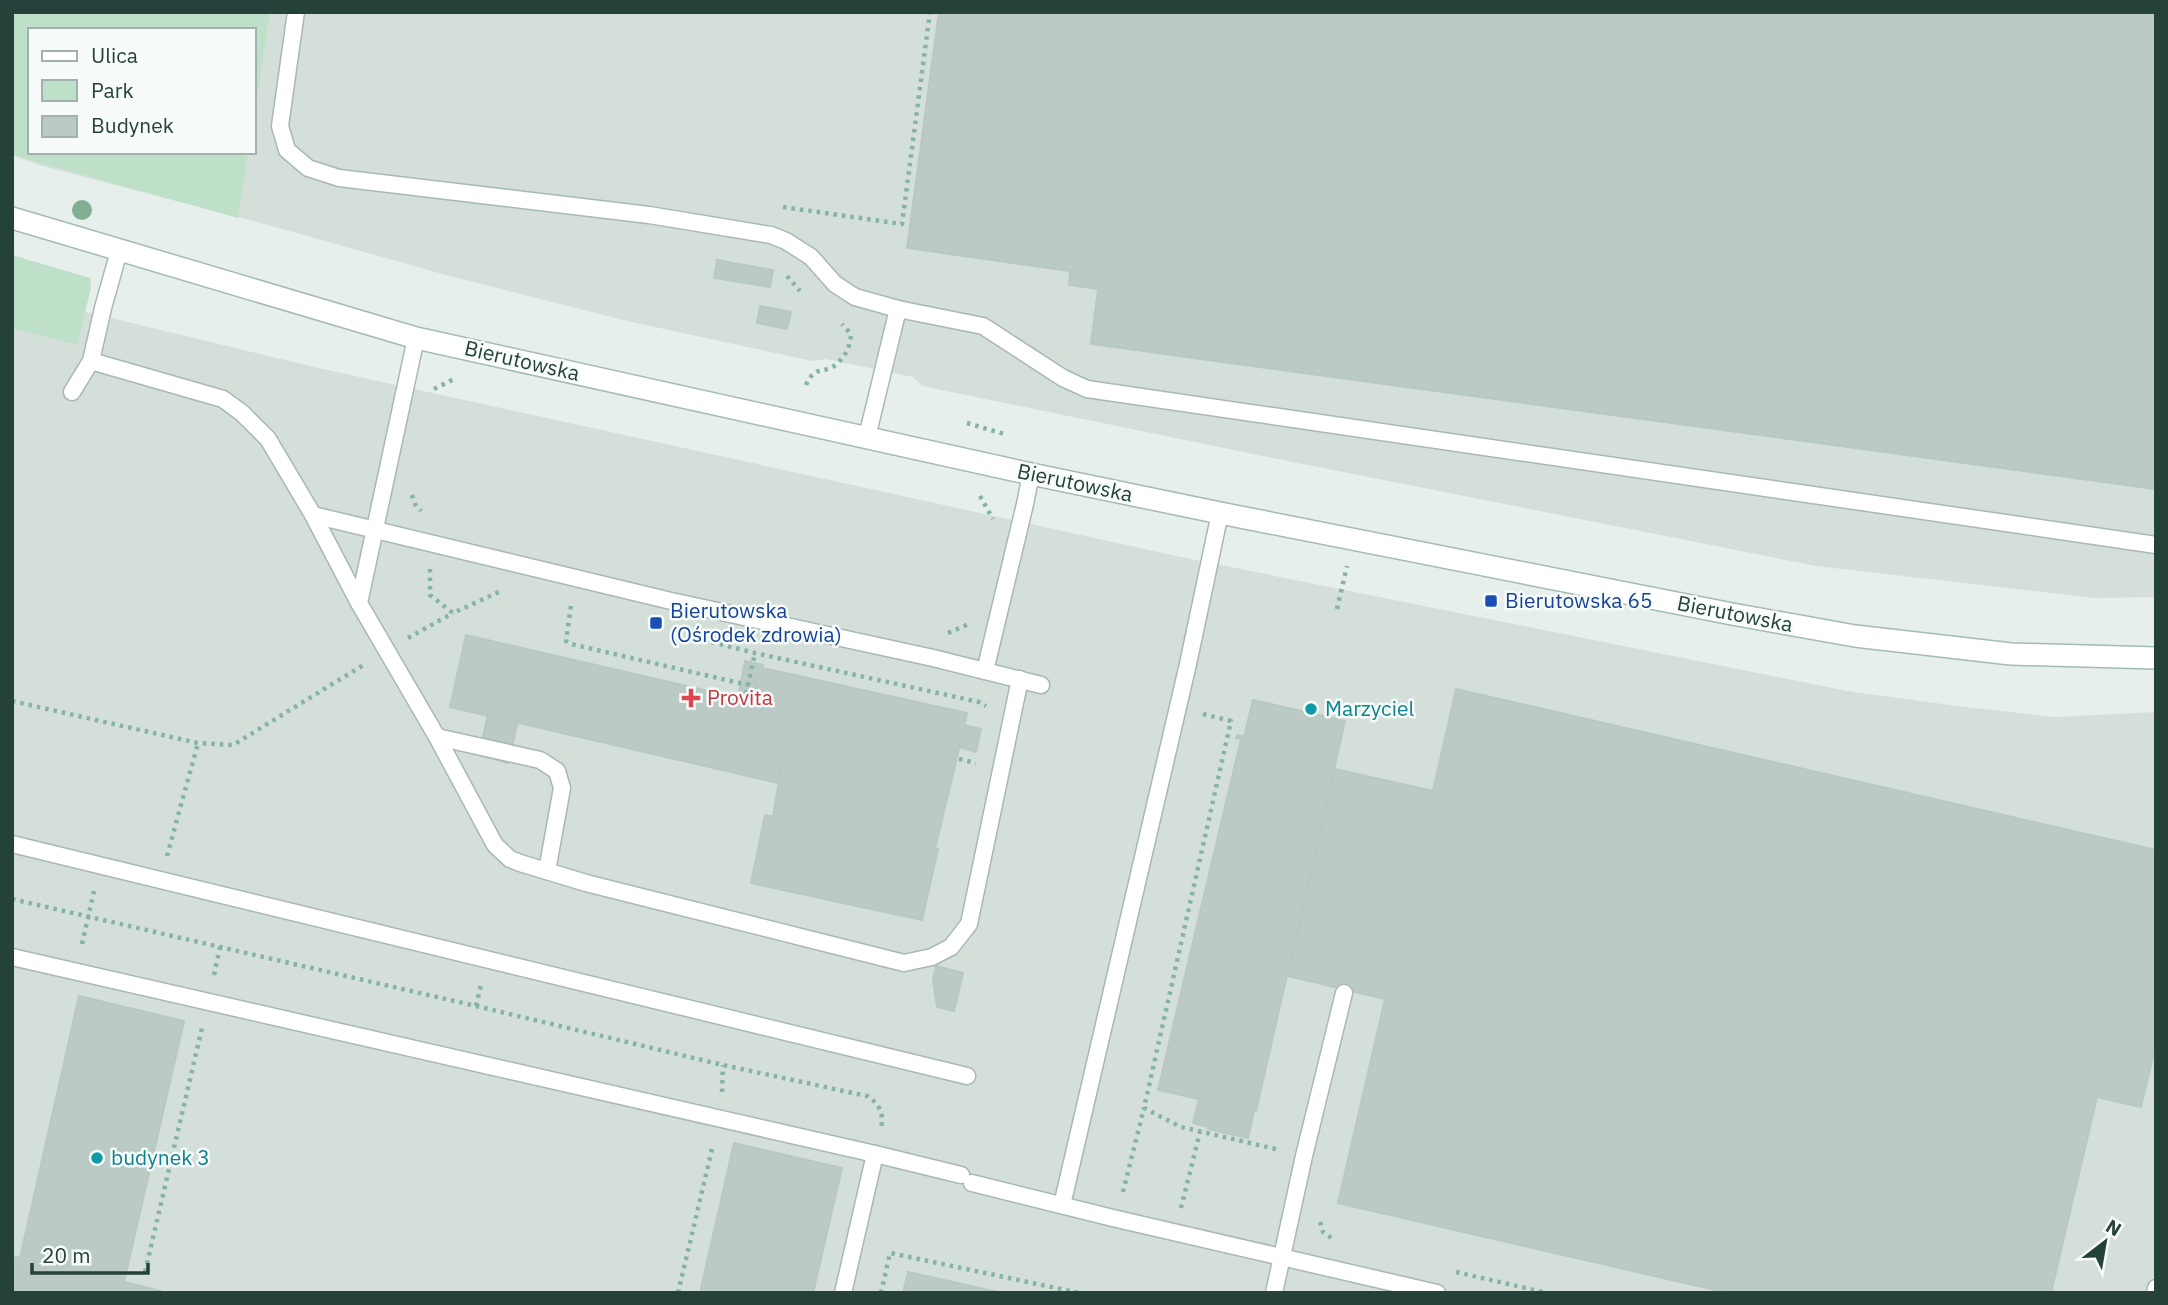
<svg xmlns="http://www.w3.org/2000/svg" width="2168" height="1305" font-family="'IBM Plex Sans',sans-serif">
	<rect width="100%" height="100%" fill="#e6efeb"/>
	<g fill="#d4dfda" fill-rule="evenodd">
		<path d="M12,12H2156V597L2095,598L1816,566L1263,456L922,386L913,377L826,359L812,361L627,321L450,276L257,222L42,166L12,155ZM30,30H254V152H30Z"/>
		<path d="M12,294L314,367L1181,557L1847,691L1957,706L2055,717L2156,712V1293H12Z"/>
	</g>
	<g fill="#bfe0c8">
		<path d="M12,12H270L254,117V30H30V152H248L238,218L12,155Z"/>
		<path d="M12,255L90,278L91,288L77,345L12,328Z"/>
	</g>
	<g fill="#bbcac4" stroke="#b8c9c2" stroke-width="2">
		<path d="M939,12H2156V489L1091,344L1098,289L1069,285L1070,271L907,248Z"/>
		<path d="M717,260L773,270L770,287L714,278Z"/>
		<path d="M760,306L791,312L787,329L757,323Z"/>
		<path d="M466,635L752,701L744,738L785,747L778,783L450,707Z"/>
		<path d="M745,661L763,665L762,667H759L752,701L738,697Z"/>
		<path d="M759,667L967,713L951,783L806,750L744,738Z"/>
		<path d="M1456,689L2156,850V1044L2141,1107L2097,1097L2051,1293H1728L1338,1203L1400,934L1303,911L1335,769L1433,791Z"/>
		<path d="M1253,700L1345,721L1256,1111H1254L1248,1138L1208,1129V1127L1193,1123L1199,1099L1158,1090L1241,739L1236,738L1237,735L1244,737Z"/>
		<path d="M488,714L518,721L508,763L479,755Z"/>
		<path d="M964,725L981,729L976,752L959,747Z"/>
		<path d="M785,747L806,750L951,783L935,848L773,816Z"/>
		<path d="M765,815L938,849L922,920L751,883Z"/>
		<path d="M1303,911L1400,934L1385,999L1288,976Z"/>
		<path d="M936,966L963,973L954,1011L937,1007L933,980Z"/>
		<path d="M79,996L184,1021L124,1282L161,1291V1293H12V1256L20,1258Z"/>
		<path d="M734,1143L842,1168L813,1293H700Z"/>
		<path d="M908,1272L1002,1293H903Z"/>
	</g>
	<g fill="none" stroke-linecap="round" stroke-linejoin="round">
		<defs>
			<g id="lane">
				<path d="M296,12L280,126L287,150L308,168L339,178L649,215L771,235L786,241L811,257L835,284L855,297L898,309L983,326L1063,378L1087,389L2156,545"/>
				<path d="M416,338L359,603L437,737L495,845L510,859L520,863L586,883L904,963L932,957L951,947L969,924L1020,679"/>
				<path d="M91,361L223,399L242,413L268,439L313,515L671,601L933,658L1041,685"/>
				<path d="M72,392L91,361L103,308L119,251"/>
				<path d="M867,437L898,309"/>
				<path d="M313,515L359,603"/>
				<path d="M985,671L1025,504L1031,474"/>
				<path d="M437,737L540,760L557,771L562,788L547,871"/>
				<path d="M12,844L967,1076"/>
				<path d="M12,957L875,1154"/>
				<path d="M972,1183L1117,1219L1437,1293"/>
				<path d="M1062,1205L1188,664L1220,513"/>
				<path d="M843,1293L875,1154L961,1175"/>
				<path d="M1274,1293L1304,1156L1344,993"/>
				<path d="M2155,1293L2156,1288"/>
			</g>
			<path id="secondary" d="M12,218L416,338L1031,474L1220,513L1732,614L1855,636L2011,654L2156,658"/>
		</defs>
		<use href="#lane" stroke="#a8b8b2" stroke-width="19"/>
		<use href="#secondary" stroke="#a4bbb3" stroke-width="24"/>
		<g stroke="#86b3a5" stroke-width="4.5" stroke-dasharray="3.5 5" stroke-linecap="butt">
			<path d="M783,207L902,224L930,12"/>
			<path d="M787,276L800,291"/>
			<path d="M806,385C811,373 817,370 830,369C843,360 850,350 851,334L842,324"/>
			<path d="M434,389L454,379"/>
			<path d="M967,423L1004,434"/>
			<path d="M412,495L415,504L421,511"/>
			<path d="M980,496L993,519"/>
			<path d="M430,569V595L453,613L503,590"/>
			<path d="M571,606L566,641L571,644L748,685"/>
			<path d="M1337,609L1347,566"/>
			<path d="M948,633L969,624"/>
			<path d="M408,638L453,613"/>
			<path d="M695,638L755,653L979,702L986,706"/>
			<path d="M746,694L755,653"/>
			<path d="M12,701L198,743L233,745L365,664"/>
			<path d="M1203,714L1231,721L1144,1108L1181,1127L1280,1150"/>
			<path d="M959,759L976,763"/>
			<path d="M167,856L198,743"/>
			<path d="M12,899L476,1006L723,1065L867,1096C880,1104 884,1114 881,1129"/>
			<path d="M82,944L94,891"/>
			<path d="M214,975L220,947"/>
			<path d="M476,1006L481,985"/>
			<path d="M722,1092L723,1065"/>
			<path d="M1123,1192L1144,1108"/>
			<path d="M1181,1208L1200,1132"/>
			<path d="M1320,1222L1323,1232L1333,1239"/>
			<path d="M145,1272L202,1028"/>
			<path d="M1456,1272L1547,1293"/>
			<path d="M678,1293L713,1145"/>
			<path d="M881,1293L890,1253L1080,1293"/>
		</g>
		<use href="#lane" stroke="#fff" stroke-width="16"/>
		<use href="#secondary" stroke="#fff" stroke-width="21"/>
	</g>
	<circle fill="#80af93" cx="82" cy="210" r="10"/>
	<g fill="#1a4fb4" stroke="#f7fbf9" stroke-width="2.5">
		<rect x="1484" y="594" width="14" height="14" rx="3.5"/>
		<rect x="649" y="616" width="14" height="14" rx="3.5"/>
	</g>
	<path fill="#e0444e" stroke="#f7fbf9" stroke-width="2.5" d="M687.5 687.5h7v7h7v7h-7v7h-7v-7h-7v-7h7z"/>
	<g fill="#0f9aa8" stroke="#f7fbf9" stroke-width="2.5">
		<circle cx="1311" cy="709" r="7"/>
		<circle cx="97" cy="1158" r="7"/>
	</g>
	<g text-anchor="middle" stroke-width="5" stroke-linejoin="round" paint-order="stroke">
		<g font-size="21" fill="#24423a" stroke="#f7fbf9">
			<text transform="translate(522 361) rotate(13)" y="7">Bierutowska</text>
			<text transform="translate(1075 483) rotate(12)" y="7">Bierutowska</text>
			<text transform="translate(1735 614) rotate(11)" y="7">Bierutowska</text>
		</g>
		<g font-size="21" fill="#164399" stroke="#f7fbf9" text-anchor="start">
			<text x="1505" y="608">Bierutowska 65</text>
			<text x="670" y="618">Bierutowska<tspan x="670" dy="24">(Ośrodek zdrowia)</tspan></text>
		</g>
		<g font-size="21" fill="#be3a42" stroke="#f7fbf9" text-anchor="start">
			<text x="707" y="705">Provita</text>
		</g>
		<g font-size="21" fill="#0d838f" stroke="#f7fbf9" text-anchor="start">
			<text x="1325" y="716">Marzyciel</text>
			<text x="111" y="1165">budynek 3</text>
		</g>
	</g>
	<rect width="2168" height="1305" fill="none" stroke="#24423a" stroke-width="28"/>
	<rect x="28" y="28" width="228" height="126" fill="#f7fbf9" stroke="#a3b1ad" stroke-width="2"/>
	<rect x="42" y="51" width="35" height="10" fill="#ffffff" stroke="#a3b1ad" stroke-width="2"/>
	<text x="91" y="63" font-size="21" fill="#24423a">Ulica</text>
	<rect x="42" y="80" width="35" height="21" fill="#bfe0c8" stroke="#a3b1ad" stroke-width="2"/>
	<text x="91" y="98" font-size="21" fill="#24423a">Park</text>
	<rect x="42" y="116" width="35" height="21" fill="#bbcac4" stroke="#a3b1ad" stroke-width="2"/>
	<text x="91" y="133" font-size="21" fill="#24423a">Budynek</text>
	<g transform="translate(2105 1242) rotate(31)" stroke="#f7fbf9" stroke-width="5" paint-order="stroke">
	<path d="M0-5L12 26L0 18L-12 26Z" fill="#24423a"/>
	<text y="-10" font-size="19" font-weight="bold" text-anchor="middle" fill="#24423a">N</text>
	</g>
	<path d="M32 1263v10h116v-10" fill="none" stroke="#24423a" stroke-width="3.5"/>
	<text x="42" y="1263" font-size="21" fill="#24423a" stroke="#f7fbf9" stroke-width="5" paint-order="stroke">20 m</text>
</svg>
